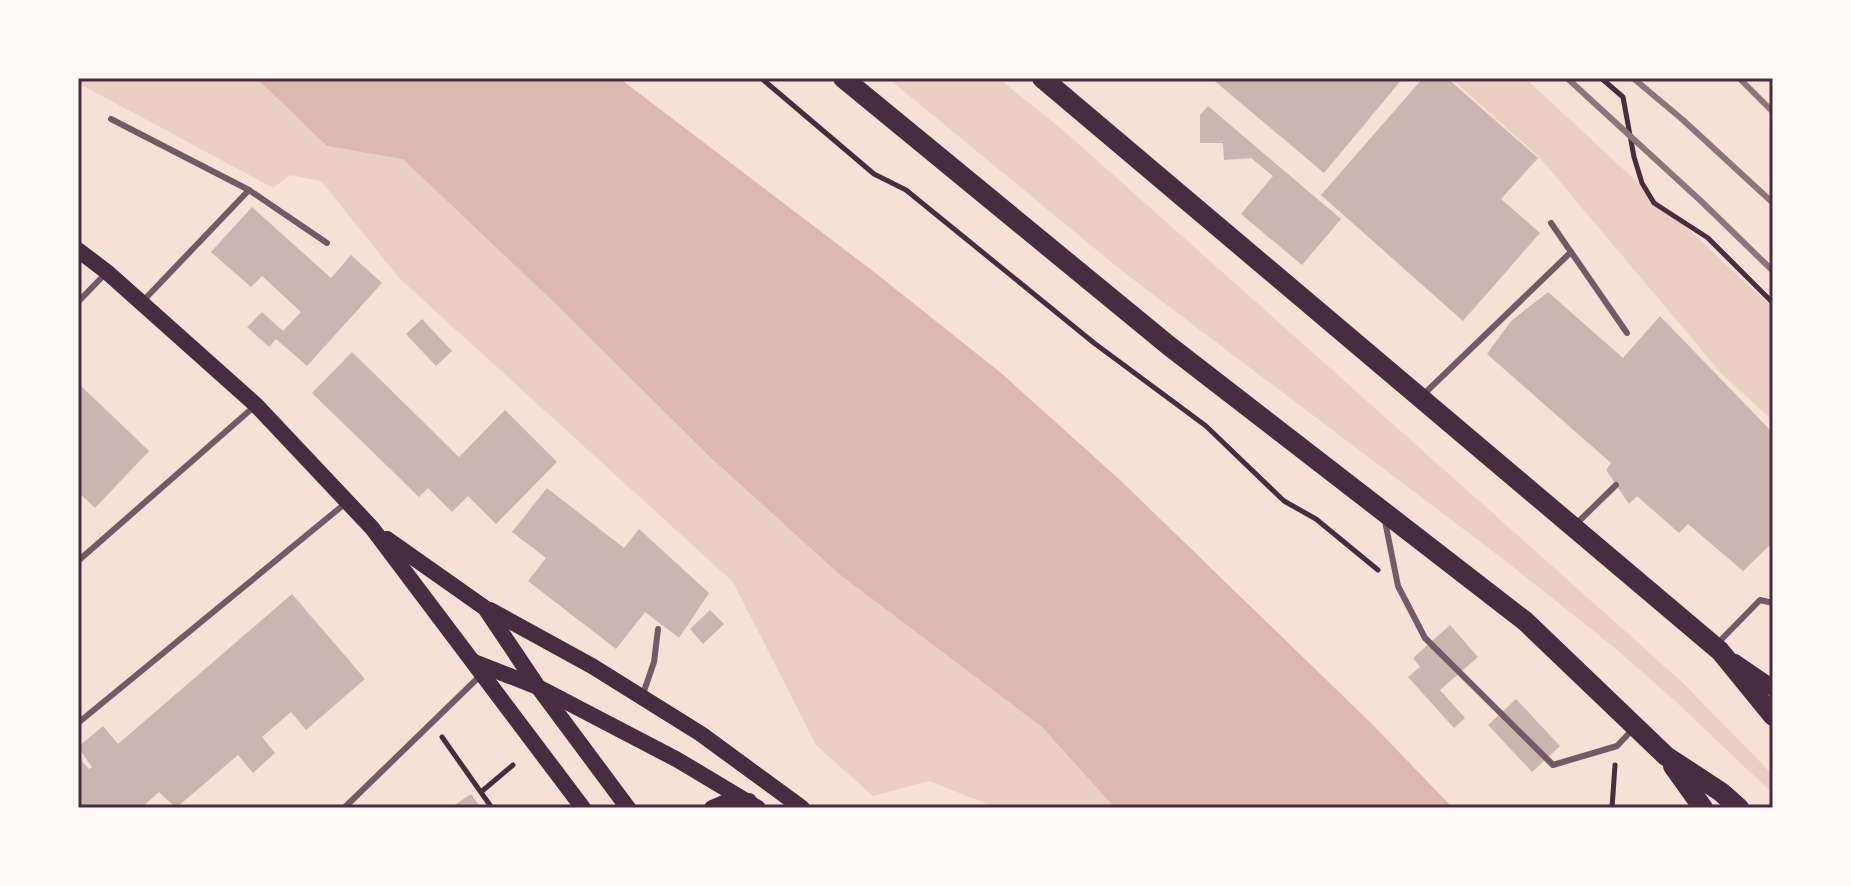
<svg xmlns="http://www.w3.org/2000/svg" width="1851" height="886" font-family="Poppins,sans-serif">
	<rect width="100%" height="100%" fill="#f7e1d7"/>
	<g fill="#ebcfc5">
		<path d="M78,78H256L327,146L403,158L566,314L711,458L839,574L1042,727L1115,808H997L929,781L873,796L816,745L733,582L399,278L321,181L290,175L273,188L78,83Z"/>
		<path d="M888,78H998L1063,130L1681,681L1773,775V794L1674,700L1616,649L1503,559L1122,271Z"/>
		<path d="M1451,78H1525L1773,308V421L1721,373L1540,158Z"/>
	</g>
	<path fill="#dcb8b0" d="M256,78H619L878,275L1001,373L1120,480L1371,723L1453,808H1115L1042,727L839,574L711,458L566,314L403,159L327,146Z"/>
	<g fill="#ccb4b1">
		<path d="M1211,78H1403L1324,173Z"/>
		<path d="M1423,78H1447L1538,158L1501,199L1540,233L1463,321L1321,195Z"/>
		<path d="M1208,106L1341,219L1302,265L1241,214L1273,176L1251,158L1224,160L1223,143H1200V115Z"/>
		<path d="M252,207L331,278L351,255L382,283L307,366L276,339L269,347L247,327L262,312L283,331L301,312L262,276L251,287L211,252Z"/>
		<path d="M1548,292L1623,358L1660,316L1773,433V542L1743,571L1688,524L1679,533L1637,496L1629,504L1606,470L1611,463L1487,354L1511,321Z"/>
		<path d="M422,319L452,351L436,366L406,334Z"/>
		<path d="M352,352L459,457L505,410L557,462L496,524L468,496L452,512L428,488L419,497L312,393Z"/>
		<path d="M78,383L149,451L95,508L78,492Z"/>
		<path d="M547,488L624,548L639,529L709,593L679,638L645,612L616,649L528,581L546,558L512,532Z"/>
		<path d="M292,594L365,679L306,730L291,712L262,737L275,753L253,773L238,755L176,808L159,792L141,808H78V757L89,769L92,767L78,747L103,726L118,744Z"/>
		<path d="M710,610L724,624L703,644L690,629Z"/>
		<path d="M1450,625L1478,657L1440,690L1465,718L1454,728L1408,677L1420,667L1413,658Z"/>
		<path d="M1516,699L1560,746L1532,772L1488,725Z"/>
		<path d="M471,794L481,808H450Z"/>
	</g>
	<g fill="none" stroke-linecap="round" stroke-linejoin="round">
		<g stroke="#4a2c40" stroke-width="5">
			<path d="M761,78L874,174L906,190L1094,343L1206,426L1284,501L1316,519L1378,570"/>
			<path d="M1601,78L1623,97L1634,157L1642,183L1654,203L1708,238L1773,303"/>
			<path d="M442,737L492,808"/>
			<path d="M481,792L513,765"/>
			<path d="M1612,808L1615,765"/>
		</g>
		<g stroke="#755966" stroke-width="6">
			<path d="M111,119L249,190L144,300"/>
			<path d="M249,190L327,243"/>
			<path d="M1551,223L1627,333"/>
			<path d="M78,302L106,273"/>
			<path d="M1424,394L1571,252"/>
			<path d="M1385,521L1398,586L1425,638L1553,765L1617,746L1634,728"/>
			<path d="M1575,525L1616,485"/>
			<path d="M78,561L256,405"/>
			<path d="M1716,645L1760,600L1773,603"/>
			<path d="M643,694L654,662L658,629"/>
			<path d="M78,723L347,502"/>
			<path d="M344,808L482,674"/>
		</g>
		<g stroke="#4a2c40" stroke-width="16">
			<path d="M78,250L107,272L256,405L372,528L583,808"/>
			<path d="M387,539L485,608L538,687L628,808"/>
			<path d="M490,610L592,666L701,734L802,808"/>
			<path d="M474,662L538,687L676,759L758,808"/>
			<path d="M1735,662L1773,688"/>
			<path d="M712,808L726,802L749,801"/>
		</g>
		<g stroke="#4a2c40" stroke-width="20">
			<path d="M843,78L1168,345L1525,621L1666,756L1721,792L1739,808"/>
			<path d="M1042,78L1720,651L1773,716"/>
			<path d="M1673,766L1703,808"/>
		</g>
		<g stroke="#8f747c" stroke-width="6">
			<path d="M1567,78L1702,202L1773,271"/>
			<path d="M1633,78L1683,120L1773,203"/>
			<path d="M1739,78L1773,112"/>
		</g>
	</g>
	<rect width="1851" height="886" fill="none" stroke="#fffaf5" stroke-width="160"/>
	<rect x="80" y="80" width="1691" height="726" fill="none" stroke="#4a2c40" stroke-width="3"/>
</svg>
